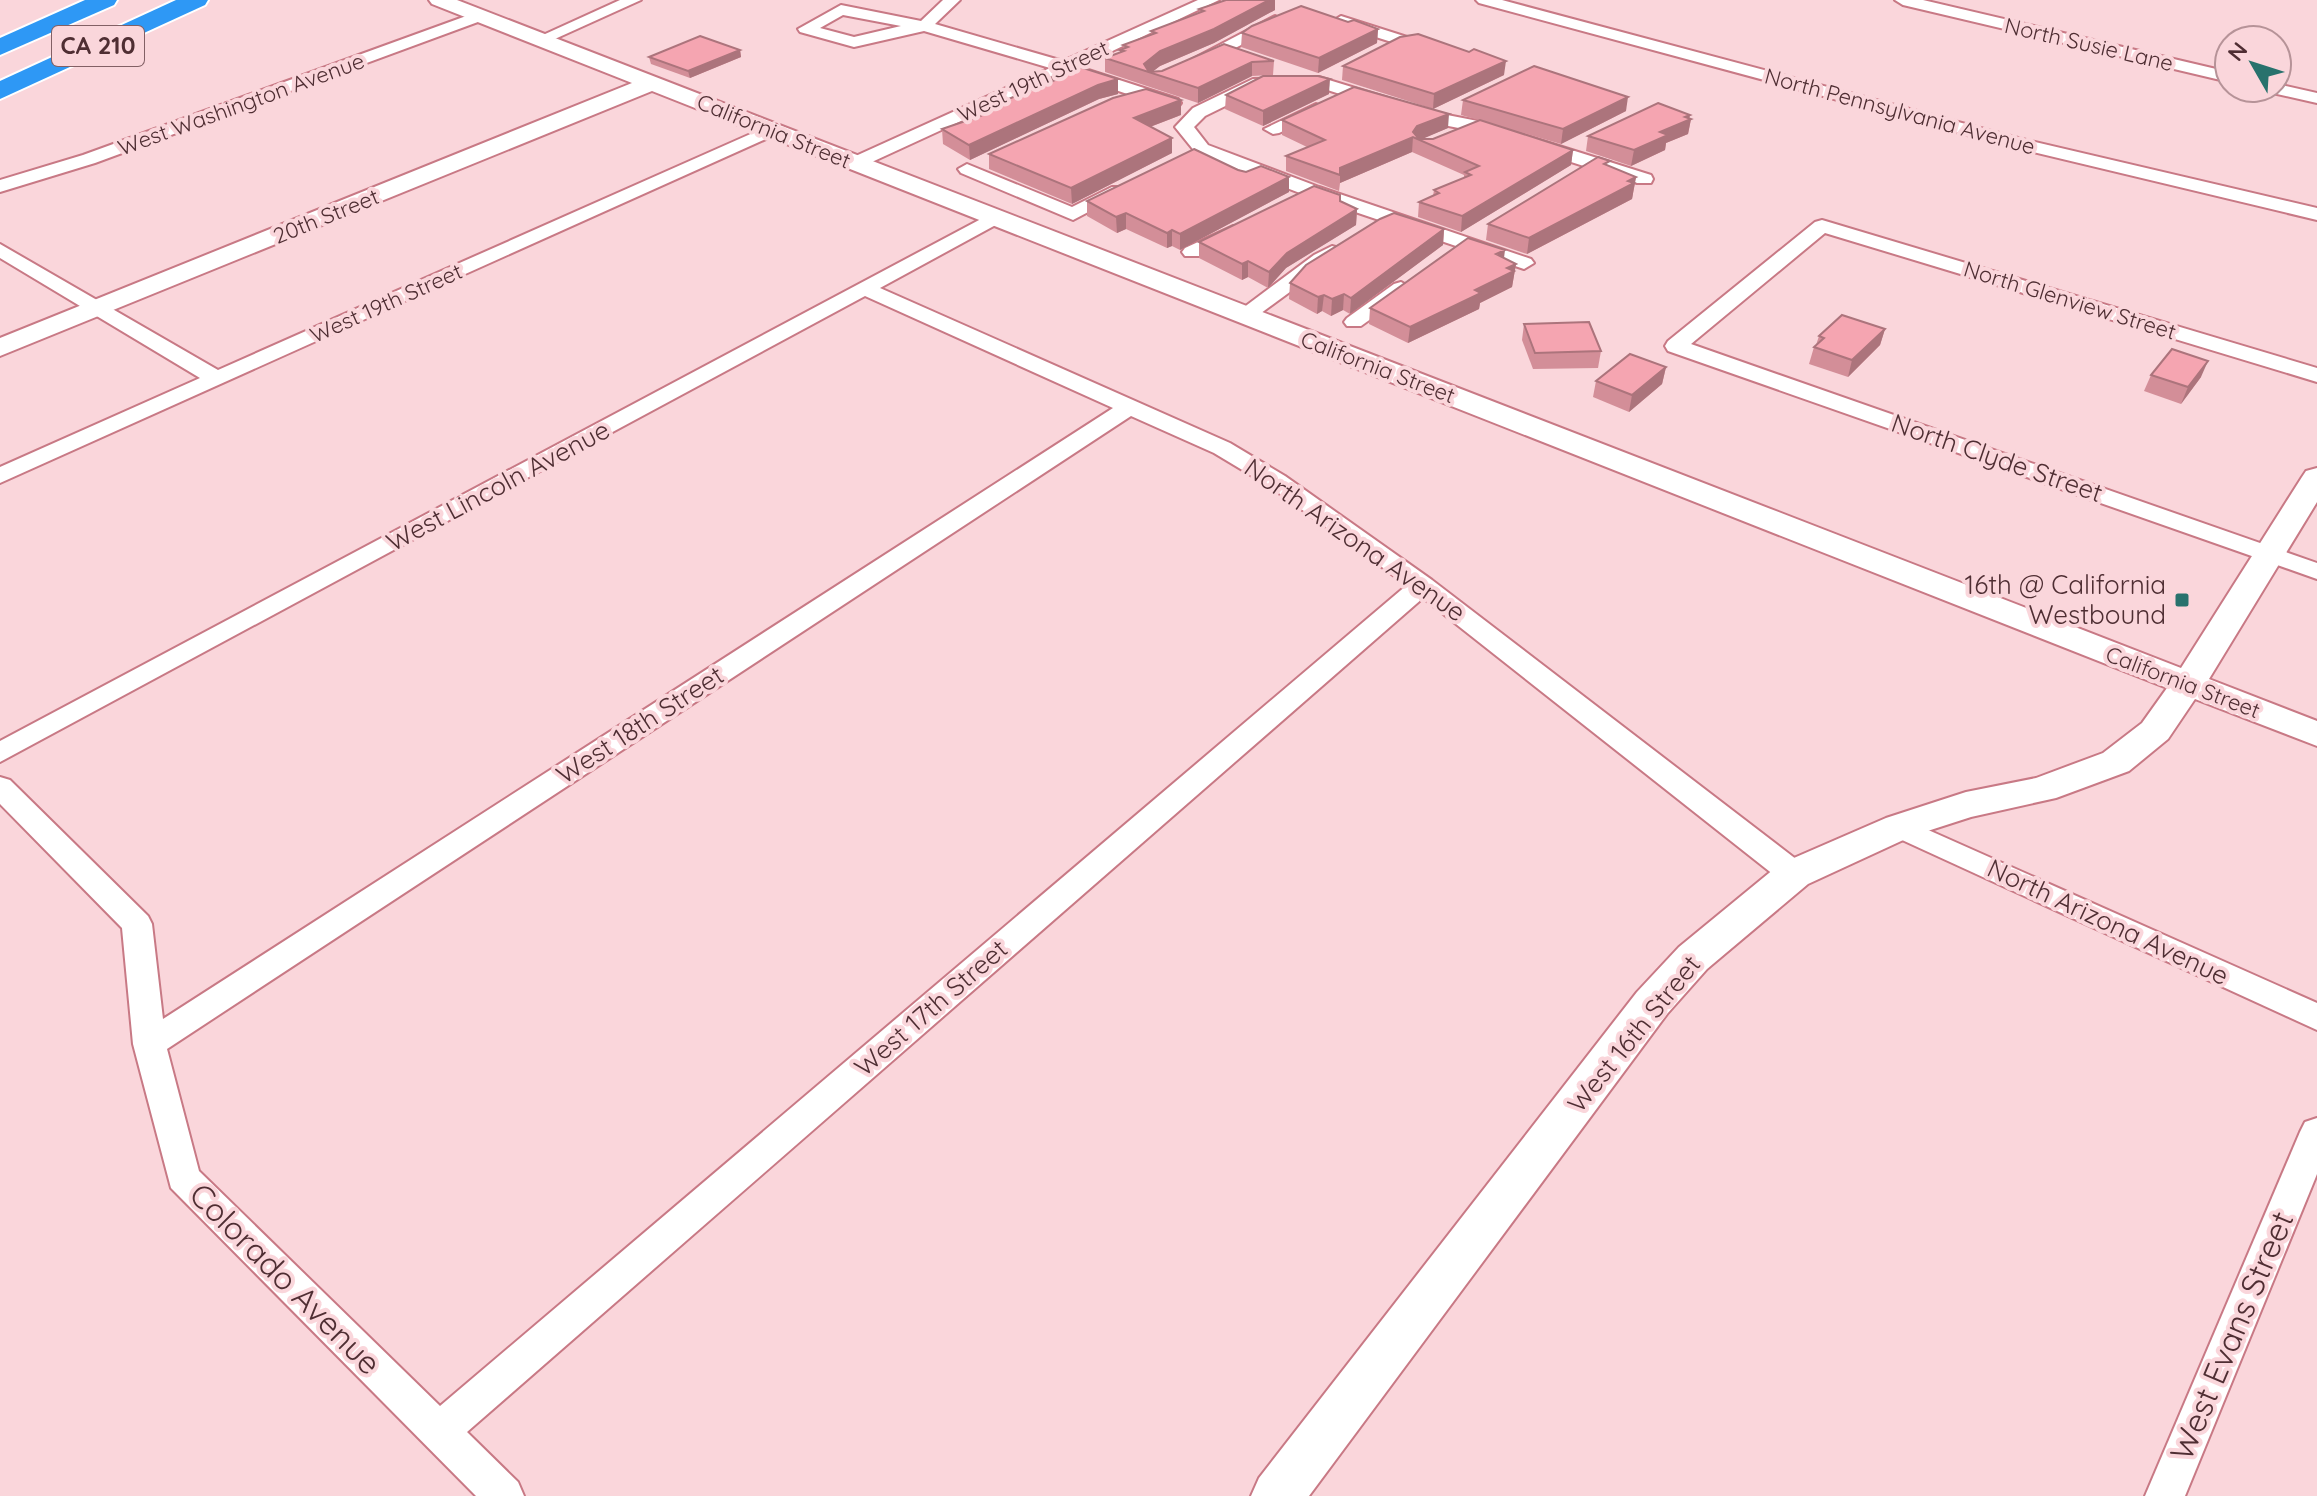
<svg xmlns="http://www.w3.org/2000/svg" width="2317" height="1496" font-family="Quicksand,sans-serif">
	<rect width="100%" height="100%" fill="#fad6db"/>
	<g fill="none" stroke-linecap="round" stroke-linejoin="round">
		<defs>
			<g id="minor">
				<path d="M620,0H641L546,43H534L532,40Z"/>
				<path d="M943,0H960L935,24L1063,61L1198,0H1219L1079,67L1178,99L1181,103L1178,107H1166L1065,73L861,167H849L846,163L849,159L1050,68L924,31L854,47L800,32L798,29L841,5L921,21ZM843,15L901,26L854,37L820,28Z"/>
				<path d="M1476,0H1502L2018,138L2317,208V220L2008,146L1479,3Z"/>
				<path d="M1895,0H1923L2229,72V82L1903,5Z"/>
				<path d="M480,11L488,16L486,19L95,163L0,192V180L83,155Z"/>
				<path d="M1275,16L1283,21L1281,24L1201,66L1195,67L1187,62Z"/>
				<path d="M1341,16L1407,37L1409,40L1401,45L1335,24L1333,21Z"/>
				<path d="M1319,77L1437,113L1483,122L1651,175L1653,179L1651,183H1637L1474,131L1428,122L1318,87L1262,88L1205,116L1194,127L1208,145L1319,187L1531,259L1534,263L1524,269L1305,195L1196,153L1175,127L1193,108L1253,79Z"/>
				<path d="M2277,84L2317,93V103L2268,92L2266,88H2277Z"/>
				<path d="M1316,104L1325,109L1322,113L1279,133L1273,134L1264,129Z"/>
				<path d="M771,125L780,130L777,134L0,483V467L200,378L0,258V244L218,370Z"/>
				<path d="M967,164L1072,207L1112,187H1126L1128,191L1073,220L961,173L958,169Z"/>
				<path d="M996,211L1003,213L1006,217L1003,221L880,288L1230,443L1285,476L1432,580L1805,866L1809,874L1805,882L1794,885L1783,882L1423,598L467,1432L518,1482L524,1496H476L171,1188L133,1044L122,928L0,804V777L10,780L148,916L152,924L163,1019L1113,408L865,296L0,762V741ZM1131,416L1214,453L1269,486L1407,585L440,1406L199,1171L167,1049Z"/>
				<path d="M1822,220L2317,368V382L1825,233L1691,344L2317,563V579L1668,351L1665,346L1668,341L1815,222Z"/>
				<path d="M1233,226L1240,228L1243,232L1240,236L1199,256H1185L1182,252L1185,248Z"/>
				<path d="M1332,246L1339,248L1342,252L1339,256L1253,319H1239L1236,315L1239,311L1314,255Z"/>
				<path d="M1401,282L1411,288L1408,292L1361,326H1347L1344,322L1347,318L1394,284Z"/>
				<path d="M1899,817L2317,1003V1030L1889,834L1884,827L1889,820Z"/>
				<path d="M2317,1118V1174L2185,1496H2145L2300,1132L2305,1122Z"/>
			</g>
			<path id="tertiary" d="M429,0H457L2181,668L2302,477L2306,471L2317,468V502L2209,679L2317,721V746L2195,699L2168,739L2129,771L2056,798L1971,817L1912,836L1808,884L1707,969L1667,1014L1309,1496H1251L1259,1478L1637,992L1679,947L1780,864L1886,818L1966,792L2036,778L2103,753L2142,723L2167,688L652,91L0,356V338L632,83L432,4Z"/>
			<g id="motorway">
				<path d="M85,0H117L114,5L0,55V38Z"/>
				<path d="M176,0H208L205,5L0,99V81Z"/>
			</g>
		</defs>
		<use href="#minor" stroke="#c87985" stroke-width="4"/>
		<use href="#tertiary" stroke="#c87985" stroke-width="4"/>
		<use href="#motorway" stroke="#fff" stroke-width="4"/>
		<use href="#minor" fill="#fff" fill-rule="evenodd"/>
		<use href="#tertiary" fill="#fff" fill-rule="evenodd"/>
		<use href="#motorway" fill="#2e98f5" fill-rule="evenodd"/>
	</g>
	<g fill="#d38e98">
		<path d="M1199,9L1275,10L1214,43L1160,66L1153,71H1162L1224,44L1274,61L1273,75L1252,76L1198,103L1105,72V58L1120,53V50L1123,48V45L1151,35V31L1199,13Z"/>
		<path d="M1348,22L1378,29L1377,43L1318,73L1241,47L1242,33Z"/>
		<path d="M740,50L741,57L690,78L651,64L649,57Z"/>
		<path d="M1343,66L1504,75L1433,109L1342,80Z"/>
		<path d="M1049,78L1118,79V94L1099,99L970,160L943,144L942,129L975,118L974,113L1049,83Z"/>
		<path d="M1329,94L1263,126L1225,109L1226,95Z"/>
		<path d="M1463,100L1626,111L1561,144L1461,115Z"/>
		<path d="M1181,115L1150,127L1172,153L1072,204L989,169V154Z"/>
		<path d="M1689,118L1691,119L1688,134L1666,143L1665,150L1631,166L1586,151L1588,136Z"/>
		<path d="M1282,120L1448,128L1421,139L1573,150L1571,165L1461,232L1418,217L1419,202L1433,196L1434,190L1464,178V175L1412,152L1340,183L1339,191L1286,171V156L1307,147L1282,135Z"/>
		<path d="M1609,166L1636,177L1632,199L1527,254L1486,240L1488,224Z"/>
		<path d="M1289,192L1180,250L1172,246L1167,248L1126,229L1117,233L1087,216V201Z"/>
		<path d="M1340,201L1357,209L1356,225L1286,268L1268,288L1248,277L1242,280L1199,258V242Z"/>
		<path d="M1444,229L1443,245L1350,314L1343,310L1331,316L1322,311L1317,314L1289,299L1290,283Z"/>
		<path d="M1504,258L1516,264L1512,287L1480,303L1479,309L1408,343L1369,324L1370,308Z"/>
		<path d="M1524,324L1601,351L1598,368L1533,369L1522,340Z"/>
		<path d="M1885,329L1880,345L1848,377L1809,364L1814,347L1816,345L1819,336Z"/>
		<path d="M1666,367L1662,384L1629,412L1593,397L1596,381Z"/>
		<path d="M2151,375L2201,377L2181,404L2144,391Z"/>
	</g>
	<g fill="#ac747c">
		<path d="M1269,0H1275V10L1214,43L1160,66L1151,73L1144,71V64L1160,51Z"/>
		<path d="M1378,29L1377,43L1318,73L1319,58Z"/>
		<path d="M740,50L741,57L690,78L688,71Z"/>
		<path d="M1506,61L1504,75L1433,109L1434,94Z"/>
		<path d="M1252,62V76L1198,103V88Z"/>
		<path d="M1118,79V94L1099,99L970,160L969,145L1098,85Z"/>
		<path d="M1330,79L1329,94L1263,126V111Z"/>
		<path d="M1628,97L1626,111L1561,144L1563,129Z"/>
		<path d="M1181,100V115L1134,133V118Z"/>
		<path d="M1449,114L1448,128L1420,140L1413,137L1412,152L1340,183V168L1413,132L1417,126Z"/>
		<path d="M1690,115L1689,120L1691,119L1688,134L1666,143L1665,150L1631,166L1634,150L1660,132Z"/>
		<path d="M1172,138V153L1072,204L1071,188Z"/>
		<path d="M1573,150L1571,165L1461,232L1462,216Z"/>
		<path d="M1289,177V192L1180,250V234Z"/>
		<path d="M1636,177L1632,199L1527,254L1529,238Z"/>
		<path d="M1357,209L1356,225L1286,268L1268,288L1269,272L1287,253Z"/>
		<path d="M1126,213V229L1117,233L1116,217Z"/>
		<path d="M1444,229L1443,245L1350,314L1351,298Z"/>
		<path d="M1172,230V246L1167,248V233Z"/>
		<path d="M1505,250L1503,266L1496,254Z"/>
		<path d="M1248,261V277L1242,280V264Z"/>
		<path d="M1516,264L1512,287L1480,303L1479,309L1408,343L1410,327L1475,290L1507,268Z"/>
		<path d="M1344,294L1343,310L1331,316L1332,299Z"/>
		<path d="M1324,295L1322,311L1317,314L1318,297Z"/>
		<path d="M1885,329L1880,345L1848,377L1852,360Z"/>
		<path d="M2208,361L2201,377L2181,404L2188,387Z"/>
		<path d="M1666,367L1662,384L1629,412L1632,395Z"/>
	</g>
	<g fill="#f5a5b1" stroke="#ac747c" stroke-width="2">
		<path d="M1226,0H1269L1214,29L1160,51L1144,64L1149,72L1162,71L1224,44L1274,61L1252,62L1198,88L1105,58L1124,51L1120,50L1128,47L1123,45L1156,33L1151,31L1204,11L1199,9Z"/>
		<path d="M1301,6L1348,22L1354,20L1378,29L1319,58L1242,33L1252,26Z"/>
		<path d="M1418,34L1469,52L1474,49L1506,61L1434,94L1343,66L1400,37Z"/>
		<path d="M700,36L740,50L688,71L649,57Z"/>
		<path d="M1534,66L1628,97L1563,129L1463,100Z"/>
		<path d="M1080,67L1118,79L1098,85L969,145L942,129L980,116L974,113L1055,80L1049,78Z"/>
		<path d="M1263,76H1318L1330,79L1263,111L1226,95Z"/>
		<path d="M1354,87L1449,114L1417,126L1413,132L1419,139H1433L1480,120L1573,150L1462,216L1419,202L1439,193L1434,190L1471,175L1465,172L1479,166L1413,137L1340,168V175L1286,156L1325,140L1282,120Z"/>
		<path d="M1146,89L1181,100L1134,118L1172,138L1071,188L989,154L1113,98Z"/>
		<path d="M1658,103L1690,115L1685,117L1691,119L1660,132L1668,135L1634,150L1588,136Z"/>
		<path d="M1194,149L1238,170L1246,172L1261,166L1289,177L1180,234L1172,230L1167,233L1126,213L1116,217L1087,201Z"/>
		<path d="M1598,157L1610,161L1604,164L1636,177L1628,181L1634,183L1529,238L1488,224Z"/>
		<path d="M1314,186L1340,195V201L1357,209L1287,253L1269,272L1248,261L1242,264L1199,242Z"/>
		<path d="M1394,213L1444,229L1351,298L1344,294L1332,299L1324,295L1318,297L1290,283L1306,265L1380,219Z"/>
		<path d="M1468,238L1505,250L1496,254L1516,264L1507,268L1514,271L1475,290L1481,293L1410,327L1370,308Z"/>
		<path d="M1842,315L1885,329L1852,360L1814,347L1824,338L1819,336Z"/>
		<path d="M1589,322L1601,351L1535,353L1524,324Z"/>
		<path d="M2172,349L2208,361L2188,387L2151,375Z"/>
		<path d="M1630,354L1666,367L1632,395L1596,381Z"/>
	</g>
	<rect fill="#28726d" stroke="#fad6db" stroke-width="3" x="2174" y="592" width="16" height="16" rx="4"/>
	<g text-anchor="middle" stroke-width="8" stroke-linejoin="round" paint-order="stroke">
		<g font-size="22" fill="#4f2e33" stroke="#fad6db">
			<text transform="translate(2089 44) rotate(13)" y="8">North Susie Lane</text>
			<text transform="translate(1033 81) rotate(-25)" y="8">West 19th Street</text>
			<text transform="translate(241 104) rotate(-20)" y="8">West Washington Avenue</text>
			<text transform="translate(1900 111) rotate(15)" y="8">North Pennsylvania Avenue</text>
			<text transform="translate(774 131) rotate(22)" y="8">California Street</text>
			<text transform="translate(326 216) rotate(-22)" y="8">20th Street</text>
			<text transform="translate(2070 300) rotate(17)" y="8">North Glenview Street</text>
			<text transform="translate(386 303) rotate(-24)" y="8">West 19th Street</text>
			<text transform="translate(1378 367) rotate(21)" y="8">California Street</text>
			<text transform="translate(2183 682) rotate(21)" y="8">California Street</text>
		</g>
		<rect fill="#fad6db" stroke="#826065" stroke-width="2" x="52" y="26" width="92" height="40" rx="6"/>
		<g font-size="24" font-weight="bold" fill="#4f2e33">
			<text x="98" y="54">CA 210</text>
		</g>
		<g font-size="26" fill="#4f2e33" stroke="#fad6db">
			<text transform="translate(1997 458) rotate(19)" y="9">North Clyde Street</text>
			<text transform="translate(498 486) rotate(-28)" y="9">West Lincoln Avenue</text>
			<text transform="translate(1355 540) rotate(35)" y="9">North Arizona Avenue</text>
			<text transform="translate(640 725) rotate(-33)" y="9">West 18th Street</text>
			<text transform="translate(2108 922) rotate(25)" y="9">North Arizona Avenue</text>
			<text transform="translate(931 1008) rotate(-41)" y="9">West 17th Street</text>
			<text transform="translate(1634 1034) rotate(-51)" y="9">West 16th Street</text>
		</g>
		<g font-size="26" fill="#4f2e33" stroke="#fad6db" text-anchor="end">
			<text x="2166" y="594">16th @ California<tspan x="2166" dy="30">Westbound</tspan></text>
		</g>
		<g font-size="32" fill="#4f2e33" stroke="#fad6db">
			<text transform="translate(285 1279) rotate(45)" y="11">Colorado Avenue</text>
			<text transform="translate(2232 1336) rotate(-67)" y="11">West Evans Street</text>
		</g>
	</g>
	<g transform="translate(2253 64) rotate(309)"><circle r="38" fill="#fad6db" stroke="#b69398" stroke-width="2"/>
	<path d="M0-6L14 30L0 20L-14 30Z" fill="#28726d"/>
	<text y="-12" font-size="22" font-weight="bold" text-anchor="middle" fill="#4f2e33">N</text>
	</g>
</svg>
